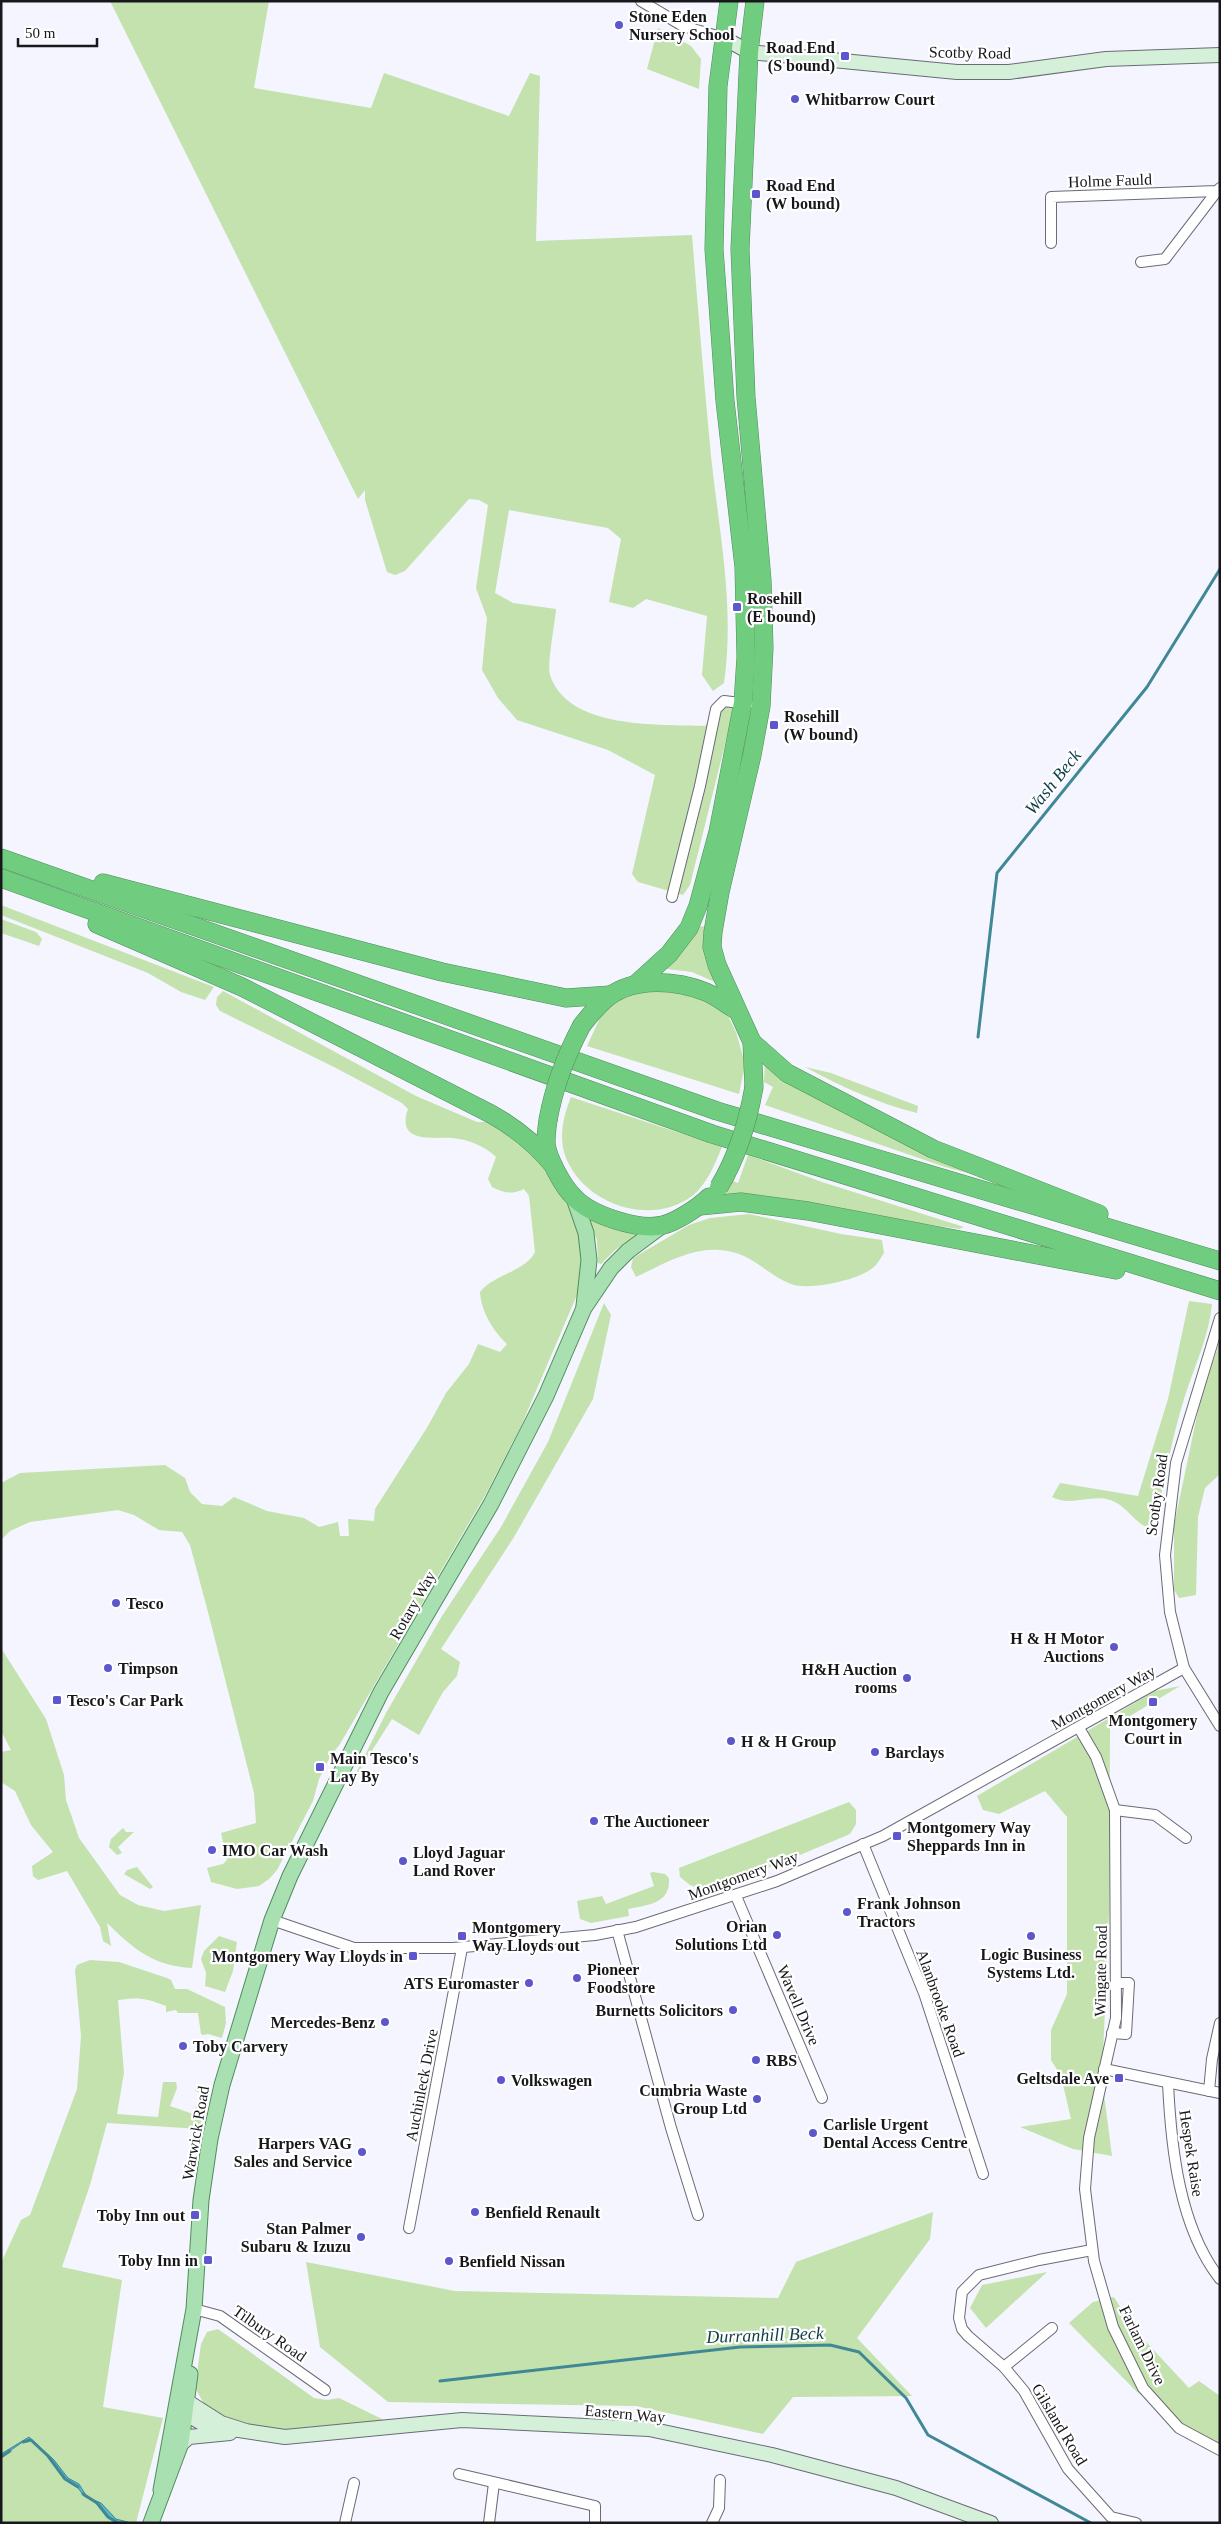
<svg xmlns="http://www.w3.org/2000/svg" width="1221" height="2524" font-family="'Times New Roman',serif">
	<rect width="100%" height="100%" fill="#f4f5ff"/>
	<g fill="#c3e2ad">
		<path d="M110,1H269L254,88L371,108L384,73L509,116L530,73L540,76L536,241L692,235C698,309 704,382 711,456C719,531 735,607 724,683L713,691L702,675L707,616L646,599L633,608L609,602L621,539L608,528L509,510L495,593L513,603L556,609C555,623 547,664 550,675C568,730 659,724 705,726C713,716 720,702 734,708L690,885L683,895L638,882L632,874L655,775L608,750L517,720L498,698L482,670L487,618L476,588L488,505L479,500L469,499L405,571L395,575L387,572L365,500V490L358,499Z"/>
		<path d="M658,28L691,46L701,59L699,89L647,69Z"/>
		<path d="M1,905L214,987L205,1000L181,992L148,973L1,915Z"/>
		<path d="M1,919L36,932L42,939L39,946L1,933Z"/>
		<path d="M694,925L706,927L717,983L692,972L659,968Z"/>
		<path d="M671,983L724,1008L736,1032L745,1064L739,1094L587,1046L601,1016L615,999Z"/>
		<path d="M223,991L416,1096L477,1122H492L528,1142L566,1201L582,1236L583,1281L521,1426L487,1492L340,1744L330,1757L319,1779L313,1801L277,1870L269,1879L259,1886L237,1889L211,1882L207,1868L223,1864L227,1860L221,1833L256,1823L254,1793L208,1612L190,1545L182,1532L159,1530L134,1515L118,1510L30,1522L10,1531L1,1540V1483L20,1473L165,1465L185,1478L190,1492L202,1504L222,1506L234,1497L267,1511L304,1518L319,1527L338,1522L340,1536H349L348,1519L374,1521L375,1509L428,1426L446,1393L469,1364L478,1344L500,1352L507,1344C493,1331 481,1311 480,1292C494,1274 525,1272 535,1252L529,1196L524,1189C511,1195 504,1193 492,1187L488,1179L496,1157C485,1146 467,1139 452,1138C440,1137 424,1140 413,1134C403,1129 405,1117 408,1109L402,1103L334,1067L220,1011L216,1005L217,997Z"/>
		<path d="M765,1059L794,1086L854,1118L917,1149L991,1179L945,1167L765,1105L773,1087L764,1082Z"/>
		<path d="M805,1067L831,1073L918,1106L917,1113C877,1103 842,1087 805,1067Z"/>
		<path d="M571,1097L722,1147C715,1164 707,1184 692,1196C654,1225 592,1207 570,1166C557,1144 562,1119 571,1097Z"/>
		<path d="M748,1155L822,1182L964,1227L959,1229L793,1204L745,1194L719,1197L733,1181L738,1183Z"/>
		<path d="M749,1214L841,1234L882,1240L884,1253C881,1257 878,1263 875,1266C861,1280 809,1291 791,1284C763,1273 753,1252 719,1250C689,1248 662,1265 636,1277L631,1267L633,1258L689,1225L710,1218Z"/>
		<path d="M587,1215L642,1231L615,1250L601,1264L598,1263L597,1240Z"/>
		<path d="M1189,1301L1212,1304C1209,1337 1194,1367 1184,1399C1171,1441 1163,1486 1155,1529C1137,1529 1128,1505 1110,1500C1091,1494 1070,1507 1052,1497L1060,1483L1138,1496L1168,1399Z"/>
		<path d="M604,1303L611,1315L593,1399L514,1537L441,1649L460,1662L457,1676L443,1692L419,1735L392,1719L349,1787L386,1713L442,1616L501,1527L548,1442Z"/>
		<path d="M1220,1342V1474L1205,1488L1198,1517L1196,1595L1179,1598L1174,1590V1525L1202,1392Z"/>
		<path d="M1,1648L46,1719L64,1775L66,1800L79,1838L120,1895L138,1905L164,1911L201,1905L192,1968C153,1966 134,1949 107,1923L111,1946L103,1941L100,1927L67,1871L38,1880L33,1876L32,1866L53,1852L31,1825L15,1791L1,1782V1752L11,1750L1,1731Z"/>
		<path d="M1180,1686L1110,1728L1109,1912L1102,2079L1112,2156L1073,2149L1020,2127L1071,2119L1061,2076L1051,2060V2030L1067,1994V1817L1045,1791L999,1814L983,1810L977,1796L1155,1691Z"/>
		<path d="M849,1802L856,1810V1824L850,1834L776,1865L701,1889L690,1885L680,1877L679,1868Z"/>
		<path d="M123,1828L126,1832H134L118,1847L122,1853L117,1855L109,1847L111,1839Z"/>
		<path d="M137,1867L153,1887L150,1889L124,1874L127,1870Z"/>
		<path d="M653,1872L665,1874L669,1878C671,1904 647,1905 628,1909L629,1916L591,1923L580,1919L577,1901L602,1896L606,1904L654,1886L650,1873Z"/>
		<path d="M219,1936L237,1942L233,1971L225,1992L205,1986L206,1973L201,1959L204,1951Z"/>
		<path d="M90,1960L119,1962L167,1978L171,1980L175,1989H187L225,2007L226,2023L222,2038L208,2034L203,2035L201,2034L198,2013H178L176,2010L166,2012V2006C146,1998 139,1997 118,2000L124,2073L117,2114L158,2117L163,2082H176L177,2088L170,2106L193,2114L201,2093L195,2091L196,2086L206,2093L200,2129L107,2123L90,2185L62,2267L122,2280L103,2407L163,2418L136,2523H1V2263L21,2220L30,2215L77,2089L81,2036L75,1970L77,1965Z"/>
		<path d="M933,2212L930,2239L857,2338L912,2396L793,2397L763,2434L636,2406L388,2402L320,2347L306,2262L455,2291L778,2298L796,2262Z"/>
		<path d="M1047,2272L986,2328L970,2308L982,2285Z"/>
		<path d="M1114,2297L1134,2329L1189,2388L1199,2381L1220,2396V2444L1166,2415L1136,2391L1069,2323L1093,2302Z"/>
		<path d="M218,2329L314,2398L327,2400L339,2398L384,2420L278,2430L248,2426L213,2414L203,2402L195,2388L201,2344L207,2332Z"/>
	</g>
	<path fill="#53b8cb" stroke="#418896" d="M29,2437L54,2460L68,2478L79,2484L87,2497L101,2503L116,2519L131,2523H118L108,2517L97,2503L84,2496L75,2484L65,2479L48,2456L31,2440L24,2441L1,2457V2454Z"/>
	<g fill="none" stroke-linecap="round" stroke-linejoin="round">
		<g stroke="#418896" stroke-width="3">
			<path d="M978,1037L997,873L1147,687L1220,569"/>
			<path d="M440,2381L740,2347L830,2345L859,2352L906,2398L928,2435L1091,2523"/>
			<path d="M23,2442L31,2440L48,2456L65,2479L78,2487"/>
			<path d="M1,2457L10,2451"/>
			<path d="M83,2494L97,2503L108,2517L118,2523"/>
		</g>
		<defs>
			<g id="street">
				<path d="M641,1L683,26L724,38"/>
				<path d="M1051,243V197L1217,191L1220,188"/>
				<path d="M1141,262L1165,259L1217,191"/>
				<path d="M672,897L700,786L716,709L724,701L748,704"/>
				<path d="M1220,1318L1176,1463L1165,1555L1170,1612L1184,1668L1220,1726"/>
				<path d="M1079,1728L1096,1757L1115,1810L1116,2018L1089,2138L1085,2189L1094,2261L1113,2327L1143,2388L1179,2428L1220,2450"/>
				<path d="M1115,1810L1155,1815L1186,1838"/>
				<path d="M863,1844L924,1993L983,2174"/>
				<path d="M736,1896L822,2098"/>
				<path d="M272,1920L354,1948H453L595,1935L636,1927L777,1881L883,1836L1184,1668"/>
				<path d="M617,1930L671,2128L698,2215"/>
				<path d="M1112,2033L1126,2034L1129,1983H1116"/>
				<path d="M1104,2069L1220,2093"/>
				<path d="M1168,2083C1171,2147 1179,2227 1220,2279"/>
				<path d="M1209,2091L1212,2059L1220,2023"/>
				<path d="M409,2228L462,1948"/>
				<path d="M1092,2250L1039,2260L979,2275L962,2292L959,2318L962,2329L968,2336L1004,2367L1024,2391L1068,2469L1111,2517L1136,2523"/>
				<path d="M194,2309L220,2316L325,2390"/>
				<path d="M1004,2367L1052,2328"/>
				<path d="M459,2474L595,2506V2523"/>
				<path d="M345,2523L354,2483"/>
				<path d="M489,2523L494,2483"/>
				<path d="M712,2523L719,2508L720,2480"/>
			</g>
			<g id="secondary">
				<path d="M724,38L749,52L957,72H1009L1106,59L1220,55"/>
				<path d="M246,2431L221,2423L188,2402L176,2408L205,2425L285,2437L462,2420L649,2429L772,2455L896,2488L991,2523"/>
				<path d="M181,2444L189,2437L230,2433"/>
			</g>
			<g id="primary">
				<path d="M574,1198L586,1233L589,1260L584,1306"/>
				<path d="M161,2490L194,2309L201,2200L210,2139L222,2085L272,1920L290,1876L381,1692L491,1504L546,1396L584,1308L611,1268L628,1251L663,1225"/>
				<path d="M151,2523L181,2443L190,2374"/>
			</g>
			<g id="highway">
				<path d="M1,858L717,1111L1220,1261"/>
				<path d="M1,878L712,1134L1220,1291"/>
				<path d="M103,883L442,972L566,998L610,995"/>
				<path d="M97,924L242,987L491,1114C516,1128 535,1143 553,1165"/>
				<path d="M636,984L669,954L689,928L698,906L718,832L743,703L746,657L744,567L725,401L714,249L718,86L729,1"/>
				<path d="M582,1025C590,1015 598,1005 608,997C635,977 676,980 706,992C716,996 726,1004 736,1010"/>
				<path d="M752,1042L787,1073L933,1149L1099,1214"/>
				<path d="M754,1087L752,1042L717,965L712,947L713,932L720,892L752,755L761,706L764,648L762,580L746,397L740,249L749,52L755,1"/>
				<path d="M548,1120C547,1127 546,1135 546,1143C547,1157 563,1187 574,1197C590,1215 639,1231 663,1225C676,1222 699,1207 709,1197"/>
				<path d="M700,1206L741,1202L808,1211L1116,1270"/>
			</g>
		</defs>
		<use href="#street" stroke="#6a6b75" stroke-width="12"/>
		<use href="#secondary" stroke="#6a6b75" stroke-width="16"/>
		<use href="#primary" stroke="#518d5c" stroke-width="17"/>
		<use href="#highway" stroke="#518d5c" stroke-width="19"/>
		<use href="#street" stroke="#fff" stroke-width="10"/>
		<use href="#secondary" stroke="#d4f0d8" stroke-width="14"/>
		<use href="#primary" stroke="#a9e0b2" stroke-width="15"/>
		<use href="#highway" stroke="#70cc7e" stroke-width="18"/>
		<defs>
			<g id="highway-bridge">
				<path d="M548,1120C554,1087 566,1055 582,1025"/>
				<path d="M719,1187C737,1157 748,1121 754,1087"/>
			</g>
		</defs>
		<use href="#highway-bridge" stroke="#518d5c" stroke-width="19" stroke-linecap="butt"/>
		<use href="#highway-bridge" stroke="#70cc7e" stroke-width="18"/>
	</g>
	<g fill="#5d56ce" stroke="#fff" stroke-width="2">
		<circle cx="619" cy="25" r="5"/>
		<rect x="840" y="51" width="10" height="10" rx="2.5"/>
		<circle cx="795" cy="99" r="5"/>
		<rect x="751" y="189" width="10" height="10" rx="2.5"/>
		<rect x="732" y="602" width="10" height="10" rx="2.5"/>
		<rect x="769" y="720" width="10" height="10" rx="2.5"/>
		<circle cx="116" cy="1603" r="5"/>
		<circle cx="1114" cy="1647" r="5"/>
		<circle cx="108" cy="1668" r="5"/>
		<circle cx="907" cy="1678" r="5"/>
		<rect x="52" y="1695" width="10" height="10" rx="2.5"/>
		<rect x="1148" y="1697" width="10" height="10" rx="2.5"/>
		<circle cx="731" cy="1741" r="5"/>
		<circle cx="875" cy="1752" r="5"/>
		<rect x="315" y="1762" width="10" height="10" rx="2.5"/>
		<circle cx="594" cy="1821" r="5"/>
		<rect x="892" y="1831" width="10" height="10" rx="2.5"/>
		<circle cx="212" cy="1850" r="5"/>
		<circle cx="403" cy="1861" r="5"/>
		<circle cx="847" cy="1912" r="5"/>
		<circle cx="777" cy="1935" r="5"/>
		<rect x="457" y="1931" width="10" height="10" rx="2.5"/>
		<circle cx="1031" cy="1936" r="5"/>
		<rect x="408" y="1951" width="10" height="10" rx="2.5"/>
		<circle cx="577" cy="1978" r="5"/>
		<circle cx="529" cy="1983" r="5"/>
		<circle cx="733" cy="2010" r="5"/>
		<circle cx="385" cy="2022" r="5"/>
		<circle cx="183" cy="2046" r="5"/>
		<circle cx="756" cy="2060" r="5"/>
		<rect x="1114" y="2073" width="10" height="10" rx="2.5"/>
		<circle cx="501" cy="2080" r="5"/>
		<circle cx="757" cy="2099" r="5"/>
		<circle cx="813" cy="2133" r="5"/>
		<circle cx="362" cy="2152" r="5"/>
		<circle cx="475" cy="2212" r="5"/>
		<rect x="190" y="2210" width="10" height="10" rx="2.5"/>
		<circle cx="361" cy="2237" r="5"/>
		<rect x="203" y="2255" width="10" height="10" rx="2.5"/>
		<circle cx="449" cy="2261" r="5"/>
	</g>
	<g text-anchor="middle" stroke-width="4.5" stroke-linejoin="round" paint-order="stroke">
		<g font-size="16" font-weight="bold" fill="#18181c" stroke="#fff" text-anchor="start">
			<text x="629" y="22">Stone Eden<tspan x="629" dy="18">Nursery School</tspan></text>
			<text x="835" y="53" text-anchor="end">Road End<tspan x="835" dy="18">(S bound)</tspan></text>
			<text x="805" y="105">Whitbarrow Court</text>
			<text x="766" y="191">Road End<tspan x="766" dy="18">(W bound)</tspan></text>
			<text x="747" y="604">Rosehill<tspan x="747" dy="18">(E bound)</tspan></text>
			<text x="784" y="722">Rosehill<tspan x="784" dy="18">(W bound)</tspan></text>
			<text x="126" y="1609">Tesco</text>
			<text x="1104" y="1644" text-anchor="end">H &amp; H Motor<tspan x="1104" dy="18">Auctions</tspan></text>
			<text x="118" y="1674">Timpson</text>
			<text x="897" y="1675" text-anchor="end">H&amp;H Auction<tspan x="897" dy="18">rooms</tspan></text>
			<text x="67" y="1706">Tesco's Car Park</text>
			<text x="1153" y="1726" text-anchor="middle">Montgomery<tspan x="1153" dy="18">Court in</tspan></text>
			<text x="741" y="1747">H &amp; H Group</text>
			<text x="885" y="1758">Barclays</text>
			<text x="330" y="1764">Main Tesco's<tspan x="330" dy="18">Lay By</tspan></text>
			<text x="604" y="1827">The Auctioneer</text>
			<text x="907" y="1833">Montgomery Way<tspan x="907" dy="18">Sheppards Inn in</tspan></text>
			<text x="222" y="1856">IMO Car Wash</text>
			<text x="413" y="1858">Lloyd Jaguar<tspan x="413" dy="18">Land Rover</tspan></text>
			<text x="857" y="1909">Frank Johnson<tspan x="857" dy="18">Tractors</tspan></text>
			<text x="767" y="1932" text-anchor="end">Orian<tspan x="767" dy="18">Solutions Ltd</tspan></text>
			<text x="472" y="1933">Montgomery<tspan x="472" dy="18">Way Lloyds out</tspan></text>
			<text x="1031" y="1960" text-anchor="middle">Logic Business<tspan x="1031" dy="18">Systems Ltd.</tspan></text>
			<text x="403" y="1962" text-anchor="end">Montgomery Way Lloyds in</text>
			<text x="587" y="1975">Pioneer<tspan x="587" dy="18">Foodstore</tspan></text>
			<text x="519" y="1989" text-anchor="end">ATS Euromaster</text>
			<text x="723" y="2016" text-anchor="end">Burnetts Solicitors</text>
			<text x="375" y="2028" text-anchor="end">Mercedes-Benz</text>
			<text x="193" y="2052">Toby Carvery</text>
			<text x="766" y="2066">RBS</text>
			<text x="1109" y="2084" text-anchor="end">Geltsdale Ave</text>
			<text x="511" y="2086">Volkswagen</text>
			<text x="747" y="2096" text-anchor="end">Cumbria Waste<tspan x="747" dy="18">Group Ltd</tspan></text>
			<text x="823" y="2130">Carlisle Urgent<tspan x="823" dy="18">Dental Access Centre</tspan></text>
			<text x="352" y="2149" text-anchor="end">Harpers VAG<tspan x="352" dy="18">Sales and Service</tspan></text>
			<text x="485" y="2218">Benfield Renault</text>
			<text x="185" y="2221" text-anchor="end">Toby Inn out</text>
			<text x="351" y="2234" text-anchor="end">Stan Palmer<tspan x="351" dy="18">Subaru &amp; Izuzu</tspan></text>
			<text x="198" y="2266" text-anchor="end">Toby Inn in</text>
			<text x="459" y="2267">Benfield Nissan</text>
		</g>
		<g font-size="16" fill="#18181c" stroke="#fff">
			<text transform="translate(970 52) rotate(1)" y="6">Scotby Road</text>
			<text transform="translate(1110 180) rotate(-2)" y="6">Holme Fauld</text>
			<text transform="translate(1156 1495) rotate(-82)" y="6">Scotby Road</text>
			<text transform="translate(412 1605) rotate(-60)" y="6">Rotary Way</text>
			<text transform="translate(1103 1697) rotate(-29)" y="6">Montgomery Way</text>
			<text transform="translate(743 1875) rotate(-20)" y="6">Montgomery Way</text>
			<text transform="translate(1100 1971) rotate(-89)" y="6">Wingate Road</text>
			<text transform="translate(941 2003) rotate(70)" y="6">Alanbrooke Road</text>
			<text transform="translate(799 2005) rotate(67)" y="6">Wavell Drive</text>
			<text transform="translate(421 2085) rotate(-79)" y="6">Auchinleck Drive</text>
			<text transform="translate(195 2133) rotate(-80)" y="6">Warwick Road</text>
			<text transform="translate(1192 2153) rotate(81)" y="6">Hespek Raise</text>
			<text transform="translate(270 2333) rotate(35)" y="6">Tilbury Road</text>
			<text transform="translate(1143 2345) rotate(64)" y="6">Farlam Drive</text>
			<text transform="translate(625 2413) rotate(5)" y="6">Eastern Way</text>
			<text transform="translate(1060 2424) rotate(59)" y="6">Gilsland Road</text>
		</g>
		<g font-size="18" font-style="italic" fill="#0f3e46" stroke="#fff">
			<text transform="translate(1053 782) rotate(-51)" y="6">Wash Beck</text>
			<text transform="translate(765 2335) rotate(-2)" y="6">Durranhill Beck</text>
		</g>
	</g>
	<rect width="1221" height="2524" fill="none" stroke="#18181c" stroke-width="5"/>
	<path d="M18 38v8h79v-8" fill="none" stroke="#18181c" stroke-width="2.5"/>
	<text x="25" y="38" font-size="15" fill="#18181c" stroke="#ffffff" stroke-width="4" paint-order="stroke">50 m</text>
</svg>
